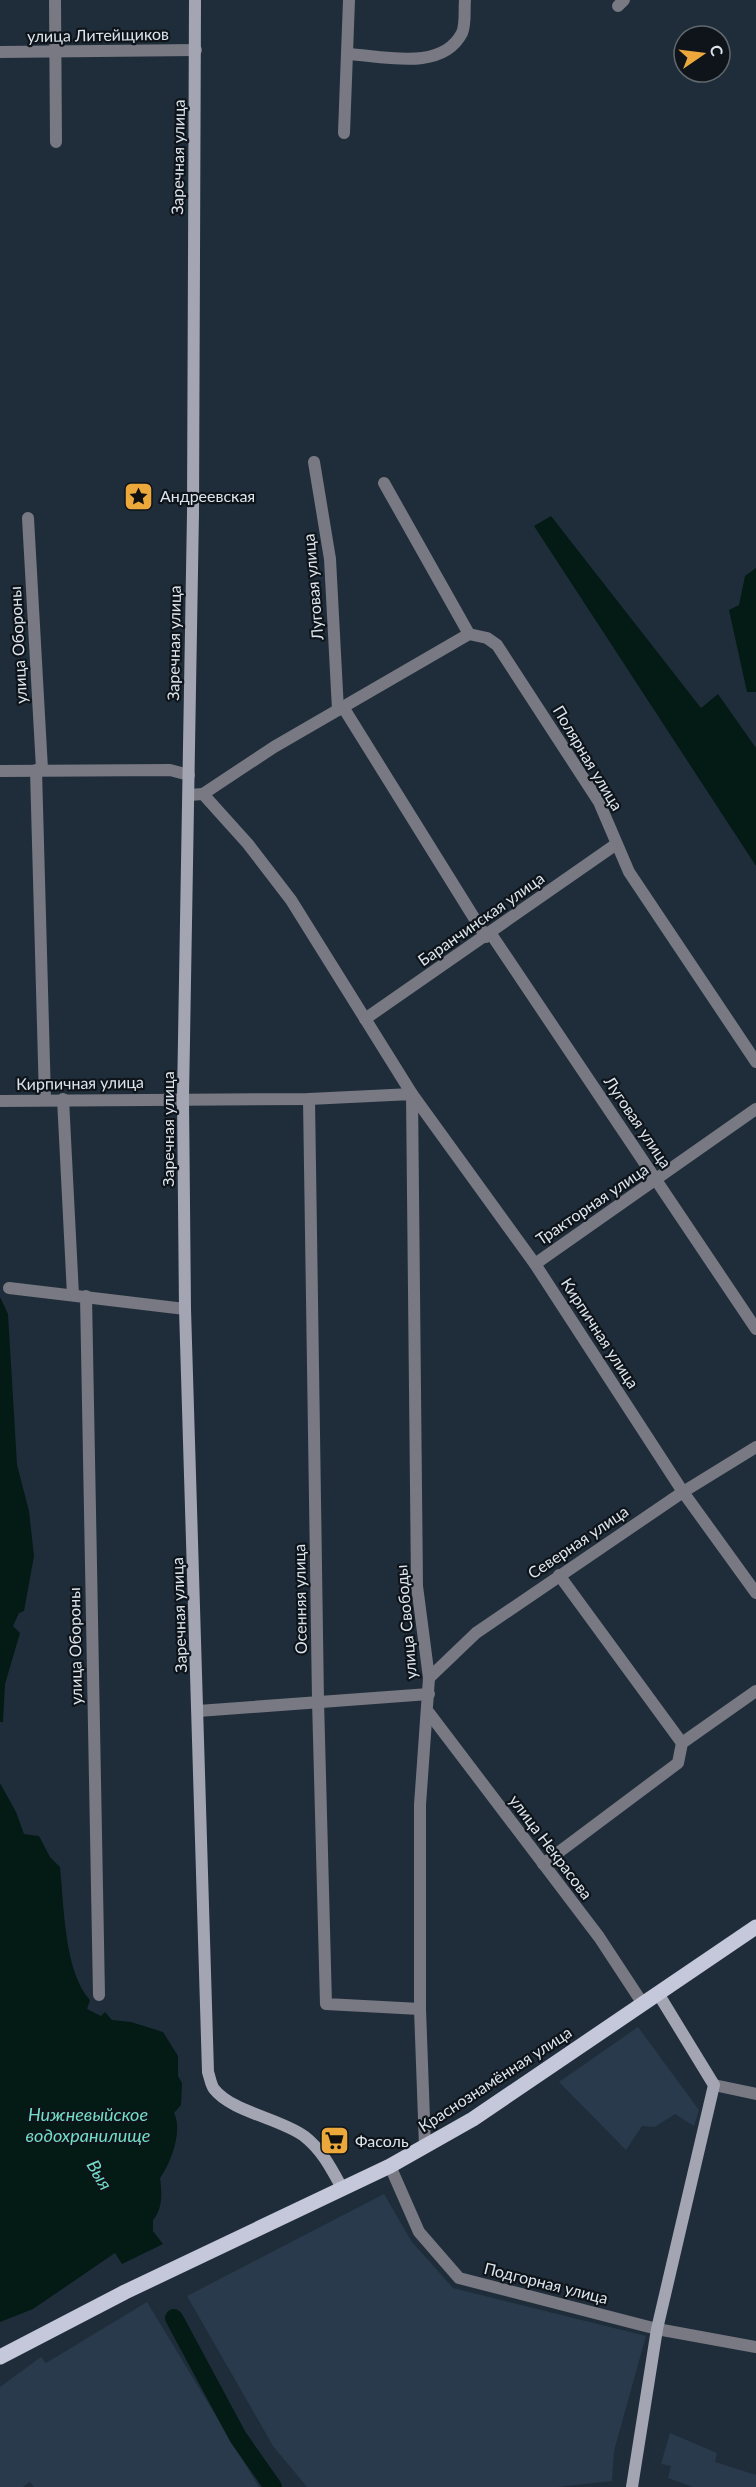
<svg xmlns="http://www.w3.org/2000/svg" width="756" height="2487" font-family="Lato,sans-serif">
	<rect width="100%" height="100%" fill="#1f2d3a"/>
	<g fill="#283a4b">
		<path d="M638,2027L699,2110L694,2126L675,2114L655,2127L642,2126L626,2150L559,2082Z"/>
		<path d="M384,2194L412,2242L453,2288L646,2336L614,2451L612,2481L558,2487H307L273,2446L187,2296Z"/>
		<path d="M147,2302L259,2487H34L30,2482L23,2487H0V2387L41,2357L46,2363Z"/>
		<path d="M670,2433L717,2453L715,2462L756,2475V2487H693L668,2478L671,2466L661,2464Z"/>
	</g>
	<g fill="#041a15">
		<path d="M551,516L701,708L718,694L756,748V866L534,526Z"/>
		<path d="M756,568V692H747L729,610L739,605L745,576Z"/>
		<path d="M0,1297L8,1314L17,1465L29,1511L34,1556L24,1611L19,1613L13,1626L20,1633L5,1684L3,1722H0Z"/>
		<path d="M0,1783L16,1812L24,1834L39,1836L50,1857L60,1867C64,1905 64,1972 90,2000L87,2009L101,2016L105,2012L112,2020L131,2022L163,2032L178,2056V2076L182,2083L181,2105L174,2113C183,2130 171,2163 160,2178C162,2192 163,2209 153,2220V2231L163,2244L122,2264L115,2253L33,2309L0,2322Z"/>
	</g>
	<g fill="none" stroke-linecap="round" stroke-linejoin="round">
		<path stroke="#041a15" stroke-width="18" d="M174,2318L238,2437L273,2487"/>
		<g stroke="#787982" stroke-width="12">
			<path d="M55,0L56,142"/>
			<path d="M618,6L624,0"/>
			<path d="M0,52L196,50"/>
			<path d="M348,54C383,56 442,72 462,33C466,24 464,10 465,0"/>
			<path d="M344,133L349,0"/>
			<path d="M314,462L330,559L338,710"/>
			<path d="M384,483L469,634L487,638L497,645L599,802L629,872L756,1062"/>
			<path d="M28,518L42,769"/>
			<path d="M343,707L486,937"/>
			<path d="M36,770L45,1099"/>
			<path d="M0,771L170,770L189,775"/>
			<path d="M203,794L274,747L469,634"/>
			<path d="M189,795L203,794L248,844L291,900L412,1094L535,1264L683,1492L756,1593"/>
			<path d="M491,934L756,1329"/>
			<path d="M365,1019L615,845"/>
			<path d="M63,1099L73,1295"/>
			<path d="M309,1099L318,1700L326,2004L420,2009"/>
			<path d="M0,1101L309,1099L412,1094L417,1586L429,1678L420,1805V2009L425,2146"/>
			<path d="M535,1264L756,1109"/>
			<path d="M9,1288L185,1309"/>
			<path d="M86,1296L99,1995"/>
			<path d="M559,1575L682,1743"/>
			<path d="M429,1678L476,1633L683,1492L756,1447"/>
			<path d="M198,1711L429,1694"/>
			<path d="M429,1713L599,1937L643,2004"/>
			<path d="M543,1864L678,1763L682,1743L756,1691"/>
			<path d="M714,2085L756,2094"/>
			<path d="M390,2166L419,2232L459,2278L657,2329L756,2347"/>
		</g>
		<g stroke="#a4a5b3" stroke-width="12">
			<path d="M195,0L193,513L183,1098L185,1309L208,2072C210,2078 211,2085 214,2089C232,2112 279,2118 304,2136C322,2150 331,2168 342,2188"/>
			<path d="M632,2487L657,2329L714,2085L659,1995"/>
		</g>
		<path stroke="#c5c7da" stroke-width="15" d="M0,2357L125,2292L390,2166L473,2119L756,1927"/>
	</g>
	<defs>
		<symbol id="sight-square" viewBox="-11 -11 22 22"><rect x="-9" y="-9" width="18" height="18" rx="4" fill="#eda83b" stroke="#0e141a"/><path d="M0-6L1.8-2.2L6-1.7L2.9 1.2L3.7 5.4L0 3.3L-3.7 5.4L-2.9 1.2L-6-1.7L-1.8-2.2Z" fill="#111"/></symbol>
		<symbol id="supermarket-square" viewBox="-11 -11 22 22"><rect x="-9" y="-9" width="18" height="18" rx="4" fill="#eda83b" stroke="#0e141a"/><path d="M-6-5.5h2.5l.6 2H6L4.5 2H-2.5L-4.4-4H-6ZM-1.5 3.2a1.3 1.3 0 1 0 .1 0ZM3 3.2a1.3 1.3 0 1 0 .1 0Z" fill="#111"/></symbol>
	</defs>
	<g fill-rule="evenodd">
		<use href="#sight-square" x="122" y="480" width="33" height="33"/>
		<use href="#supermarket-square" x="318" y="2124" width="33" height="33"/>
	</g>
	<g text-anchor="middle" stroke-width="4.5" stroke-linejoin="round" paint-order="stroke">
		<g font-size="16" fill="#dce5ed" stroke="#0e141a">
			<text transform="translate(98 35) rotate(-1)" y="6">улица Литейщиков</text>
			<text transform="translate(178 157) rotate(-89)" y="6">Заречная улица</text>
			<text transform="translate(313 587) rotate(-95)" y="6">Луговая улица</text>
			<text transform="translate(174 643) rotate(-89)" y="6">Заречная улица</text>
			<text transform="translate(18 645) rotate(-93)" y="6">улица Обороны</text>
			<text transform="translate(588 758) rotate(59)" y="6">Полярная улица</text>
			<text transform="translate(481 919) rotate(-35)" y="6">Баранчинская улица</text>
			<text transform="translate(80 1083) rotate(-1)" y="6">Кирпичная улица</text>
			<text transform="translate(638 1122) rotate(56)" y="6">Луговая улица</text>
			<text transform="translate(168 1129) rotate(-90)" y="6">Заречная улица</text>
			<text transform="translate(592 1204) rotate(-34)" y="6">Тракторная улица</text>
			<text transform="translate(600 1333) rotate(57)" y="6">Кирпичная улица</text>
			<text transform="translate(578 1542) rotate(-34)" y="6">Северная улица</text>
			<text transform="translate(300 1599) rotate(-91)" y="6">Осенняя улица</text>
			<text transform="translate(179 1615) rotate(-92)" y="6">Заречная улица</text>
			<text transform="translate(406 1622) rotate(-95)" y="6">улица Свободы</text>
			<text transform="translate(75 1646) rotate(-91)" y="6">улица Обороны</text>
			<text transform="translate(551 1847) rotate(53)" y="6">улица Некрасова</text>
			<text transform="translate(495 2079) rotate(-33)" y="6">Краснознамённая улица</text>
			<text transform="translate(546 2283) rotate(14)" y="6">Подгорная улица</text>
		</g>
		<g font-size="16" fill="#dce5ed" stroke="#0e141a" text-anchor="start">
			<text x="160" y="502">Андреевская</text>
			<text x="355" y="2147">Фасоль</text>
		</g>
		<g font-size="18" font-style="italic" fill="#73dec7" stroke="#0e141a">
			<text x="88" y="2121">Нижневыйское<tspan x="88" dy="21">водохранилище</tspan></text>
			<text transform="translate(99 2175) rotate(60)" y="6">Выя</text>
		</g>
	</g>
	<g transform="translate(702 54) rotate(76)"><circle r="28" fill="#0e141a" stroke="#60686e" stroke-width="1.5"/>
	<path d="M0-4.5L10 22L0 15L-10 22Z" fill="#eda83b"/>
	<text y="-9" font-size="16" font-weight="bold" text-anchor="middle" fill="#dce5ed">С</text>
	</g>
</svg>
